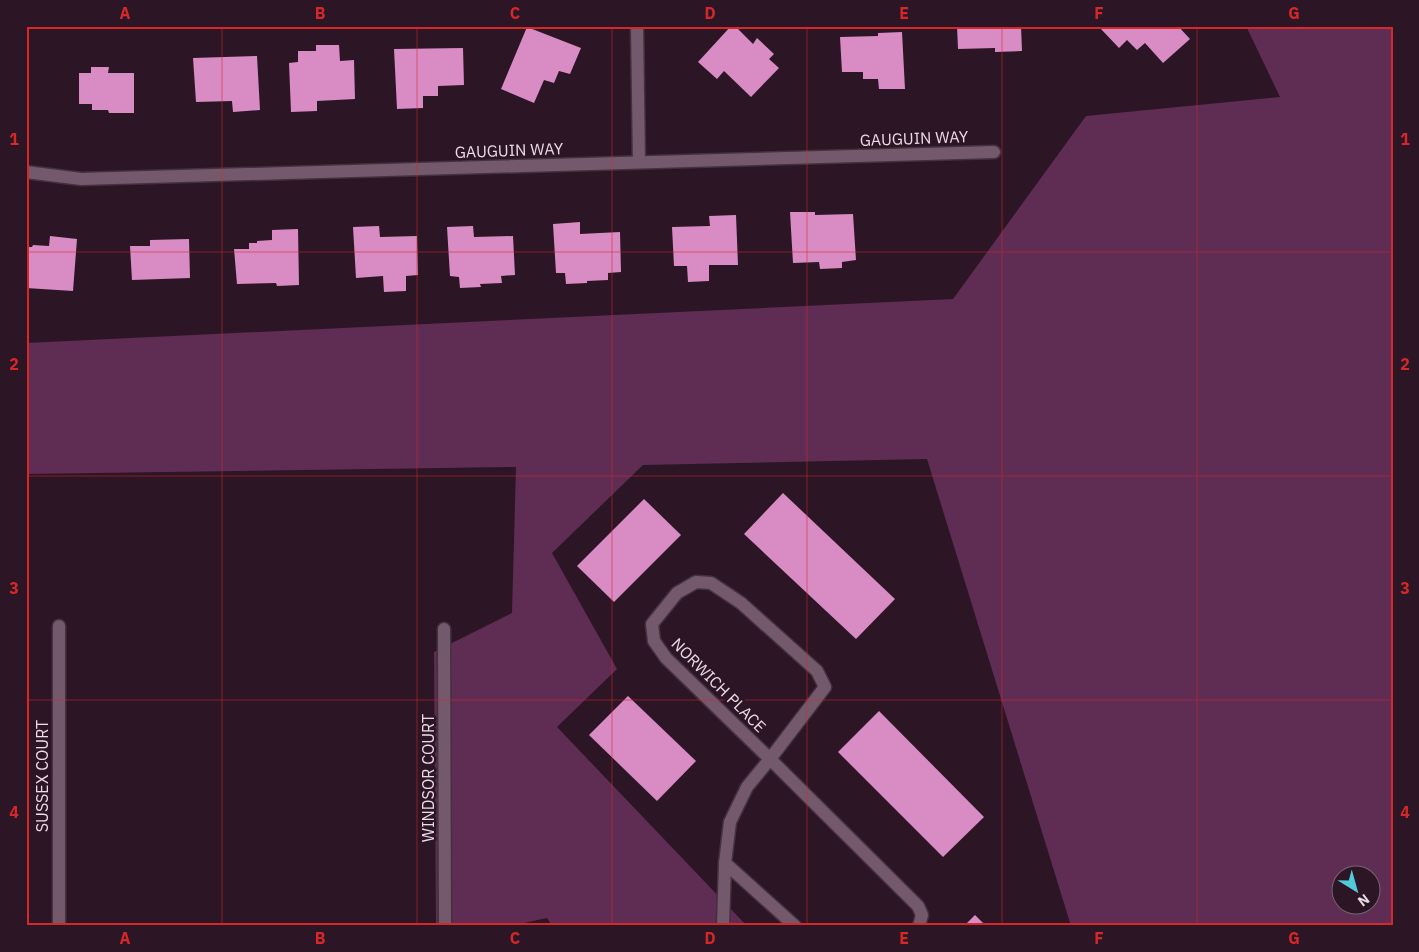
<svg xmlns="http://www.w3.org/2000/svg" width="1419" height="952" font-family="'IBM Plex Sans',sans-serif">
	<rect width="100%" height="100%" fill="#2c1626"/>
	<path fill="#5f2c53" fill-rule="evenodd" d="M1246,26H1393V926H1071L927,459L643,465L552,553L617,669L557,727L747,926H552L547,918L510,926H436L434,652L512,613L516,467L26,474V343L953,299L1086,116L1280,97ZM1342,874H1372V904H1342Z"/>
	<g fill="#d98bc4">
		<path d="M731,26H735L753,44L757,38L774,54L769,59L779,68L751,97L724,71L717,79L698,62Z"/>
		<path d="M957,26H1021L1022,51L995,52V48L958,49Z"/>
		<path d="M1103,26H1178L1190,39L1163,63L1145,43L1137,50L1127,40L1119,48L1101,29Z"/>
		<path d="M527,27L581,48L570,74L559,71L554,83L544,80L534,103L501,89Z"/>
		<path d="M902,32L905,89H879L878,79H863V72H842L840,37L878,36V33Z"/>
		<path d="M316,45H339L340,61L354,60L355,99L317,101V111L291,112L289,63L298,62V51H316Z"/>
		<path d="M463,48L464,85L438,86V96H423V108L397,109L394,49Z"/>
		<path d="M257,56L260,110L233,112L232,101L196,102L193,58Z"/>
		<path d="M91,67H109L108,73H134V113H109L108,110H92V104H79V73H91Z"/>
		<path d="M790,212H815V215L853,214L856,260L842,262V268L820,269L819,262L793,263Z"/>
		<path d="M736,215L738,265H709V281L688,282L687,266H674L672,227L710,226L709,216Z"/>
		<path d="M580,222V234L620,232L621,272L608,273V280L587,281V283L566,284L565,273H556L553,224Z"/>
		<path d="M379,226L380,237L417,236L418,275L406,276V291L384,292L383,276L356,278L353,227Z"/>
		<path d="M473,226L474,237L513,236L515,275L501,276L502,283L480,284L481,287L460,288L459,277L450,276L447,227Z"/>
		<path d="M298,229L299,285L277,286L276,283L237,284L234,249H249V243H257V241L272,240V230Z"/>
		<path d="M50,236L77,239L73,291L26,288V247H32L33,245L49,246Z"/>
		<path d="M189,239L190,278L132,280L130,246H150V240Z"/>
		<path d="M783,493L895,599L856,639L744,534Z"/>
		<path d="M644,499L681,535L614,602L577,566Z"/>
		<path d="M628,696L696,761L657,801L589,735Z"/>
		<path d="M879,711L984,817L943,857L838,752Z"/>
		<path d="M975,915L986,926H964Z"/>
	</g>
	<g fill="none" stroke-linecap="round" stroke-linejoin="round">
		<defs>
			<g id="minor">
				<path d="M637,26L639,162"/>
				<path d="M26,172L81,179L994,152"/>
				<path d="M696,582L711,583L741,603L817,671L825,687L770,759L666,658L654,641L652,624L677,593Z"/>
				<path d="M444,629L445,926"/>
				<path d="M725,863L795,926"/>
				<path d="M59,926V626"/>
				<path d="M723,926L725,863L730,822L747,787L770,759L918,906L922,915L919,926"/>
			</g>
		</defs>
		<use href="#minor" stroke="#43323e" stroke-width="15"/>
		<use href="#minor" stroke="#74596c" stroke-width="12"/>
	</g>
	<path fill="none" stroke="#d62828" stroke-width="1" stroke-opacity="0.55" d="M222,26V926M417,26V926M612,26V926M807,26V926M1002,26V926M1197,26V926M26,252H1393M26,476H1393M26,700H1393"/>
	<g text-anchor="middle" stroke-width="5" stroke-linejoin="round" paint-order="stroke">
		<g font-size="16" fill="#ebdbe5" stroke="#2c1626">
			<text transform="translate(914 138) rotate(-2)" y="6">GAUGUIN WAY</text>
			<text transform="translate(509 150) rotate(-2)" y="6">GAUGUIN WAY</text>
			<text transform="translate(719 685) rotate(45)" y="6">NORWICH PLACE</text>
			<text transform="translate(42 776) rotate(-90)" y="6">SUSSEX COURT</text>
			<text transform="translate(428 778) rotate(-90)" y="6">WINDSOR COURT</text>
		</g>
	</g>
	<rect width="1419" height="952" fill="none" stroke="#2c1626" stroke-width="55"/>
	<g transform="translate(1356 890) rotate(143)"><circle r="24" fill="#2c1626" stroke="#786572"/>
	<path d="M0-4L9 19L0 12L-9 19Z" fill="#52cbd8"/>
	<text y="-8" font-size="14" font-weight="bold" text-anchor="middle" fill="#ebdbe5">N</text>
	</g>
	<rect x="28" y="28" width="1364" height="896" fill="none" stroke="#d62828" stroke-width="2"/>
	<g font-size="16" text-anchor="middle" font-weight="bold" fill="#d62828">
		<text x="125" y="19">A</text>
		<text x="320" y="19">B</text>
		<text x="515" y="19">C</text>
		<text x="710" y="19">D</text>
		<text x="904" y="19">E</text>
		<text x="1099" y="19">F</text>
		<text x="1294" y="19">G</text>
		<text x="14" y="145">1</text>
		<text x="1405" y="145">1</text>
		<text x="14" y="370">2</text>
		<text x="1405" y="370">2</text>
		<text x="14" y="594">3</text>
		<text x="1405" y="594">3</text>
		<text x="14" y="818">4</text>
		<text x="1405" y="818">4</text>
		<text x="125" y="944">A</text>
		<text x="320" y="944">B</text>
		<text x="515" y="944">C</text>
		<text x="710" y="944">D</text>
		<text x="904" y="944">E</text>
		<text x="1099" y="944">F</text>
		<text x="1294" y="944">G</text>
	</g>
</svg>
